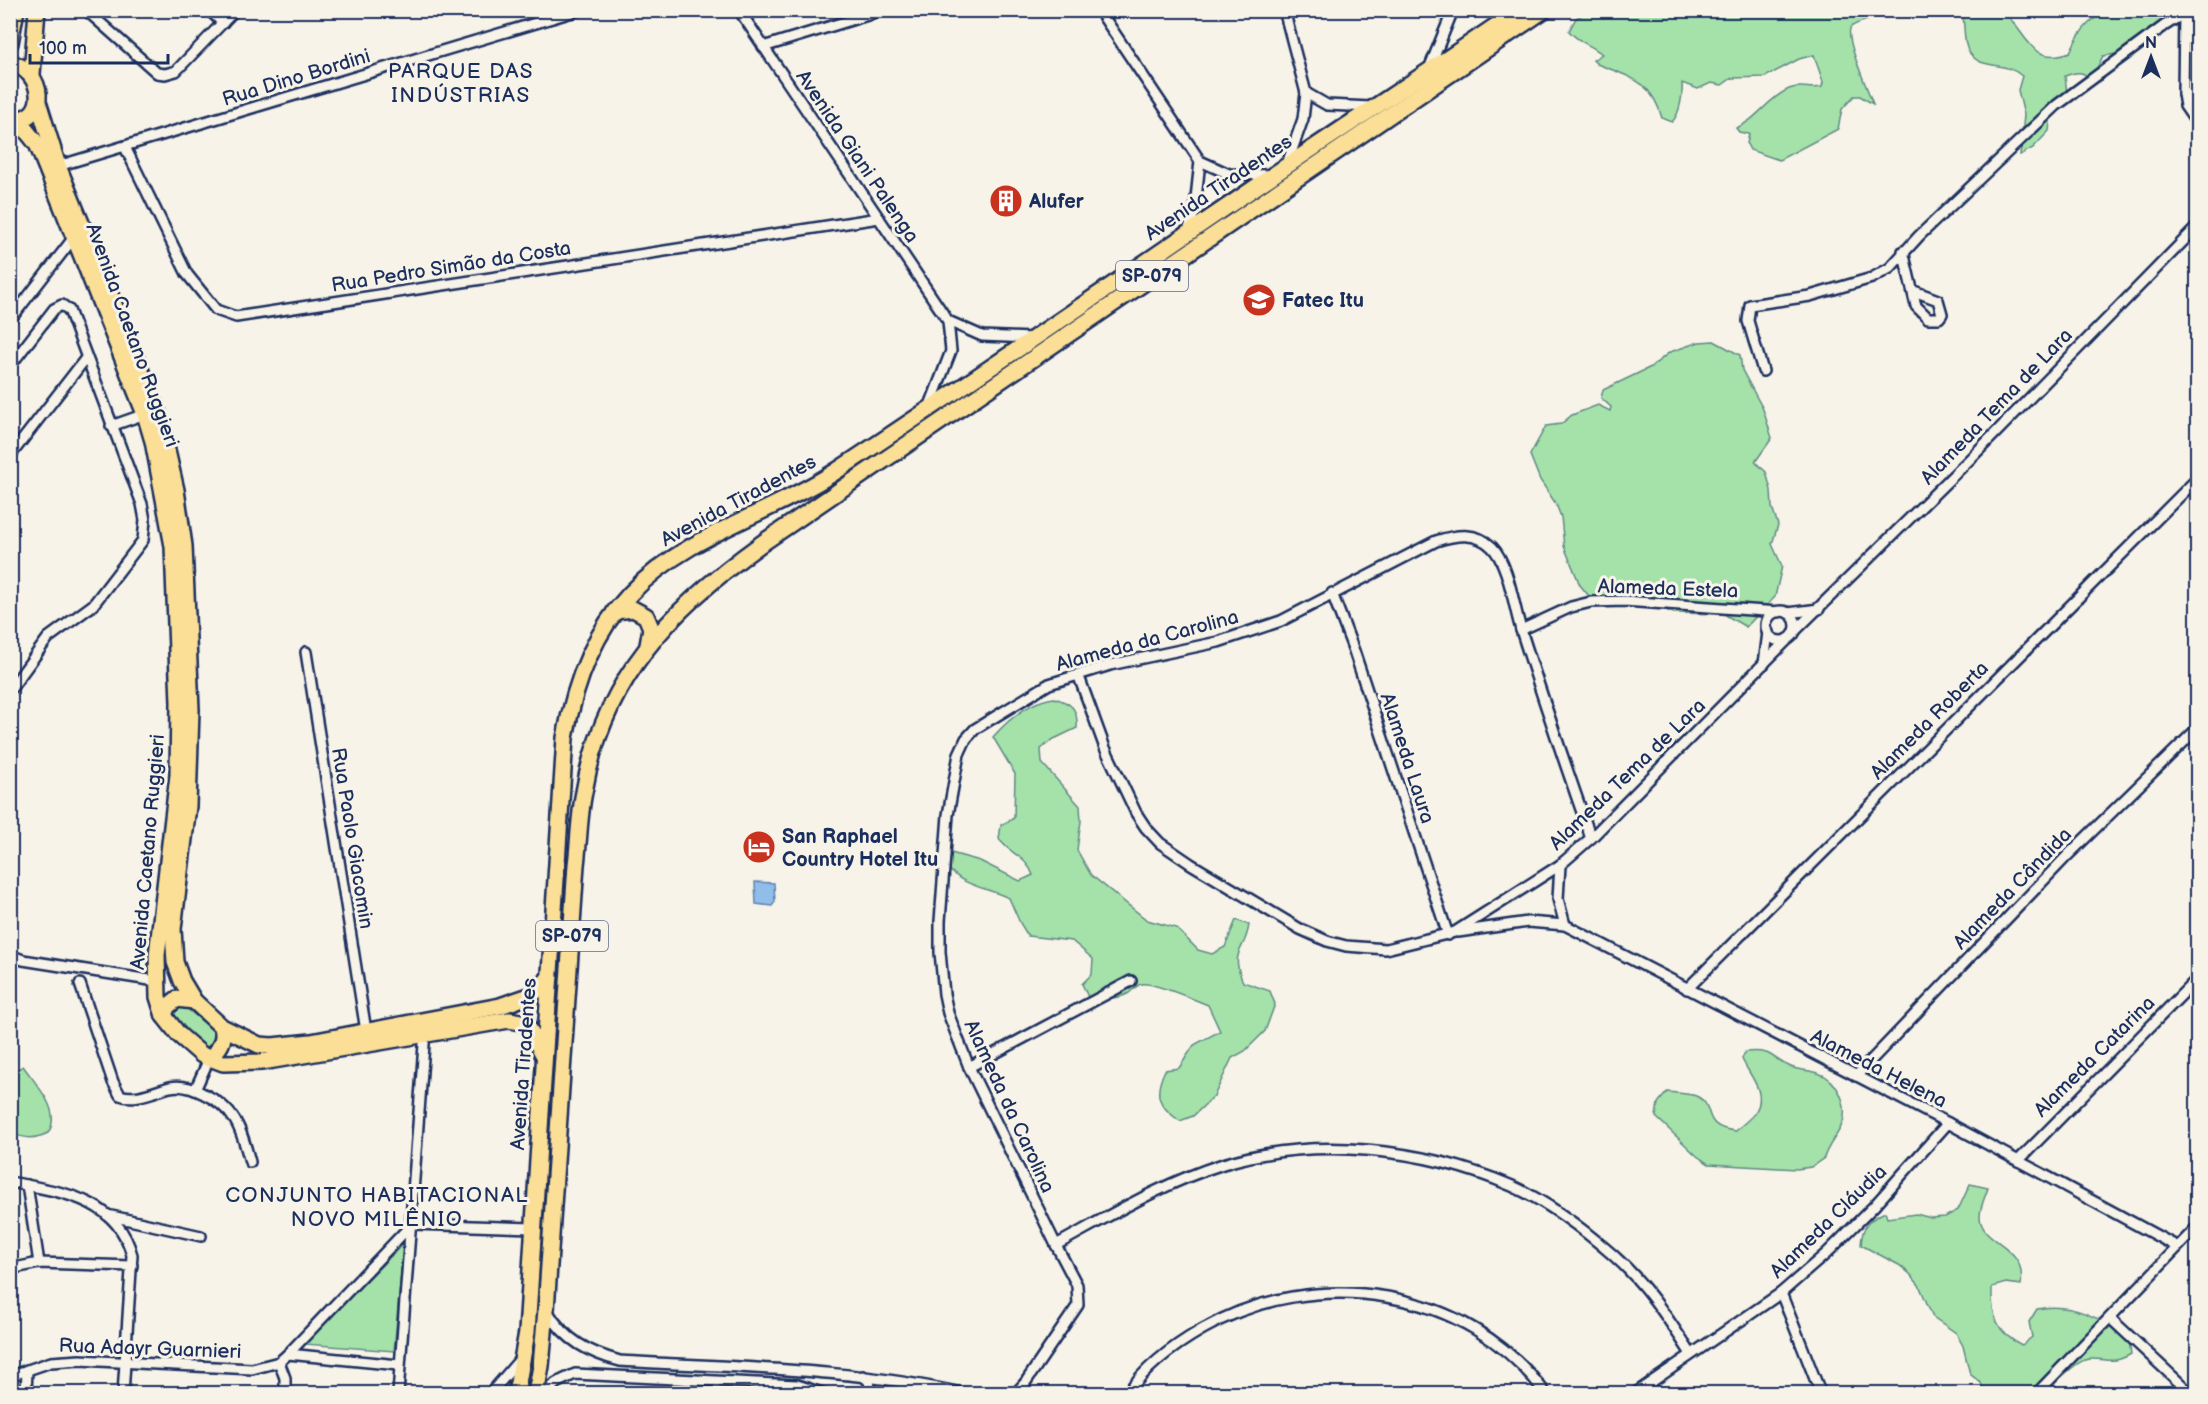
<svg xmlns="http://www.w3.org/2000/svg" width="2208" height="1404" font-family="'Balsamiq Sans',sans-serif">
	<rect width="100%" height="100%" fill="#f7f3e8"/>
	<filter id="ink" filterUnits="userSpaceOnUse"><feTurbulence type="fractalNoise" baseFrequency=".0167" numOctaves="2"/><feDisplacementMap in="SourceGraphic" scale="12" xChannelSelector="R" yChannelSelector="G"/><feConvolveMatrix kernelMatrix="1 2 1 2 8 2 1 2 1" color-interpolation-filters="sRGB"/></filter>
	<g filter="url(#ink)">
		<g fill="#a4e2aa" stroke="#608884" stroke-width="1.5">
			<path d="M1590,11H1875L1874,18C1867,20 1856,23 1851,27C1843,35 1869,92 1873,104L1860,96H1854L1842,109L1838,129L1779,160L1750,150L1747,144L1749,134L1739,132L1736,128C1757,120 1768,98 1789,89C1801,84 1811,90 1822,87L1823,82L1814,55L1799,59L1765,77L1732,78L1722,85L1711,83L1698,89L1682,83C1683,94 1680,114 1672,122L1662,118C1651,80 1632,78 1597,64L1593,60L1602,54C1590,44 1579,43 1569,31L1576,18Z"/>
			<path d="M1962,11H2003C2026,31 2030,67 2070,52C2092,3 2114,11 2161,11L2164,23L2123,53L2103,56L2091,80C2083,70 2076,72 2065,76L2067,94L2051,114L2049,131L2033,148L2020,155L2024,115L2018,90L2022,76C2001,58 1978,73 1967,48C1963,37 1965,22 1962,11Z"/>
			<path d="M1714,341L1740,355L1742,370L1763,409L1772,438L1755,462L1766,472L1771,490L1772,507L1778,525L1772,544L1782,566L1775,597L1746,627L1724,614L1673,613L1647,602L1604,600L1589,596L1580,585L1564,546L1561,517L1556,504L1540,480L1530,455L1546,426L1561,424L1572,415L1598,405L1610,411L1611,407L1601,398L1603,390L1651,367L1670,352L1699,342Z"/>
			<path d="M1054,698C1072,703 1078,709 1077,728L1052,740L1041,749L1042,763L1080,806L1081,821L1077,850L1091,875L1147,920L1176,928L1198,950L1212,954L1225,947L1236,920L1249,925C1245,953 1229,949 1243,982L1270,991L1275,1004L1265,1031L1245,1051L1232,1058L1214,1096L1193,1116L1180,1121C1158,1106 1153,1095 1165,1070L1179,1068L1194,1045L1220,1031L1208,1005C1196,1000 1150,981 1141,984C1137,985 1133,990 1129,993C1117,1000 1102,998 1088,997L1082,984L1092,974L1093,959L1072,941L1028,936L1020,923L1009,898C986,887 963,887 946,866L951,853L980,861L1020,881L1033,875C1026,856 1011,855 999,839L1001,825L1014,818L1015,774L993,737C1009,719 1030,701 1054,698Z"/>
			<path d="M183,1005C191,1013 217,1032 219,1036L209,1049L184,1032L172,1016L174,1007Z"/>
			<path d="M1745,1052C1775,1049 1770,1059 1791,1067C1800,1071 1810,1070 1818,1073C1837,1079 1848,1103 1843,1122C1838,1136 1828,1144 1824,1158L1811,1167L1797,1169L1709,1164L1697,1156L1656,1117L1658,1103L1667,1092C1675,1093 1688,1093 1696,1096C1718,1106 1698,1127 1736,1131C1741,1125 1752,1118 1756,1111C1767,1092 1749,1075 1742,1059Z"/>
			<path d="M23,1066C35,1083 63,1111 48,1133C33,1140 26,1138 11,1134V1073Z"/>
			<path d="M1970,1184L1988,1188C1985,1197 1980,1207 1980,1216C1980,1245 2027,1242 2021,1285L2006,1283L1992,1287C1991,1313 1996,1334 2022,1345L2032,1337L2029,1322L2037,1309C2070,1302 2104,1318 2129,1340L2131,1354C2112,1365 2108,1358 2089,1359C2076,1360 2055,1384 2044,1393H1985L1981,1383L1970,1374L1963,1346L1956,1333L1933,1317L1919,1285L1910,1274L1899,1265L1861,1245C1862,1226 1868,1220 1885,1212L1887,1218L1916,1214L1931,1218L1945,1217L1958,1210Z"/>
			<path d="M401,1246L403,1251L394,1351L304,1344Z"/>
		</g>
		<path fill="#90bde9" stroke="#6184b1" stroke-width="1.5" d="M755,882L774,883L775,902L772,906L756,904Z"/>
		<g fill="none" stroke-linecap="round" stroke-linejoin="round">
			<defs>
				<g id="street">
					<path d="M86,10L157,73L165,74L176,71L235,10"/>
					<path d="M209,10L223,23"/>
					<path d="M739,10L948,321L951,351L929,408"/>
					<path d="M1099,10L1200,161L1229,174L1271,175"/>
					<path d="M1284,10L1306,93L1303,119L1287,164"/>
					<path d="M2184,10L2183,94L2185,106L2198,125"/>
					<path d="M763,47L884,10"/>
					<path d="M1429,69L1453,10"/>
					<path d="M1306,93L1327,105L1371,107"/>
					<path d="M2183,94H2198"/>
					<path d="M125,147L187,274L216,310L236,317L879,218"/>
					<path d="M58,166L579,10"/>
					<path d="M1188,232L1195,208L1200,161"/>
					<path d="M1903,251L1916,306L1928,318H1939L1942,314L1938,300L1914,291"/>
					<path d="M10,320L75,236"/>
					<path d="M948,321L982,336L1032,338"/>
					<path d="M10,366L54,309L62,305L69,310L142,504L145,520L143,540L93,605L48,638L10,690"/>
					<path d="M1763,371L1748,321L1750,305L1810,296L1872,278L1890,268L1919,236L2057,105L2164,26L2183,14L2198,13"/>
					<path d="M111,426L145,414"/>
					<path d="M10,456L86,358"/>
					<path d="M1332,593L1354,651L1448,935"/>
					<circle cx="1781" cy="626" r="15"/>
					<path d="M1788,613L1819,609"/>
					<path d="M1521,630L1571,607L1591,602L1624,601L1779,612"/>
					<path d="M1795,631L1970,459L2198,226"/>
					<path d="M306,652L366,1031"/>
					<path d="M1764,664L1768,632"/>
					<path d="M1078,674L1105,748L1136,813L1146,828L1160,843L1191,864L1300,929L1327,941L1346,946L1386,949L1455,932L1560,865L1591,838L1787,640"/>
					<path d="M1591,838C1567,770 1544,702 1522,633C1514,609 1509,564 1492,547C1476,531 1455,535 1436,541L1281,621L1218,642L1110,665L1049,684L975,729L966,739L959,754L948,815L940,921V952L944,994L948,1013L969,1067L1056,1245C1111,1215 1163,1183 1223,1164C1315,1136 1424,1148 1512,1186C1548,1202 1583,1229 1613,1255C1645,1283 1668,1318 1691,1354"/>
					<path d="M1560,865L1558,899L1565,925"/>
					<path d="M1458,932L1528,922L1565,925L1948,1123L2176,1246"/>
					<path d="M10,955L23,960L156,981"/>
					<path d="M80,984L113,1082L120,1095C135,1101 155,1091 170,1087C181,1085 192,1088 202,1093C235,1108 241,1128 250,1162"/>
					<path d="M1687,989L2198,478"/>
					<path d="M969,1067L1131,981"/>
					<path d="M1856,1076L2067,856L2198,728"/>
					<path d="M195,1090L209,1059"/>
					<path d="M2018,1161L2198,978"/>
					<path d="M10,1182C61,1192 117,1198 132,1255L123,1394"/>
					<path d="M27,1185L39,1263"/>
					<path d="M107,1215L201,1236"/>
					<path d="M412,1224L533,1228"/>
					<path d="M10,1269L39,1263L132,1266"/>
					<path d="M1781,1293L1821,1394"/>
					<path d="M548,1312C565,1340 589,1353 620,1361C736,1368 852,1368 966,1394"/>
					<path d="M2110,1318L2184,1387"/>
					<path d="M288,1354L399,1365"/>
					<path d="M279,1362L285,1378V1394"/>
					<path d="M10,1376L51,1362L80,1360L252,1369L279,1362L288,1354L412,1224"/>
					<path d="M863,1376L869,1381L871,1394"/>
					<path d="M26,1394L27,1370"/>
					<path d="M398,1394L425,1031"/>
					<path d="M490,1394L521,1358"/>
					<path d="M545,1394L556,1383L575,1374L797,1385L825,1394"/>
					<path d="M1015,1394L1025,1383L1078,1305L1077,1285L1056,1245"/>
					<path d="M1127,1394C1145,1367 1175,1345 1203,1329C1314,1265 1468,1286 1546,1394"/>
					<path d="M1634,1394L1781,1293L1827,1253L1874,1206L1948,1123"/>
					<path d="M2036,1394L2198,1226"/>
				</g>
				<g id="primary">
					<path d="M10,43L16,10"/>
					<path d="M10,63C44,69 51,123 10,119"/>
					<path d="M32,74L37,10"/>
					<path d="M39,105L58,166L159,416L176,490L184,546L191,710L188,806L173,929L175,962L182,981L194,1001L222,1027L259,1045L272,1046L311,1042L500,1006L532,995L550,977"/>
					<path d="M17,119L37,144L145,414L153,441L173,546L179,703L178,775L157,955L158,997L164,1016L179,1035L202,1055L223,1063L262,1062L509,1020L526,1023L544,1056"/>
					<path d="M615,611L633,609L646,616L651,628L648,645"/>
					<path d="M164,1016L167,1007L177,999L194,1001"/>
					<path d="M209,1059C219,1049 226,1041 222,1027"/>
					<path d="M516,1394L527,1332L565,738C574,686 593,633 630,594C687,534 767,516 835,472C989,370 1141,265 1294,161C1368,111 1444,62 1519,10"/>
					<path d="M536,1394L541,1366L546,1310L576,865C579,841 579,816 584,792C603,678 672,608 761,544L1544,10"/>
				</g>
			</defs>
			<use href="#street" stroke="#1b2f5e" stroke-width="14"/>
			<use href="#primary" stroke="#1b2f5e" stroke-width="20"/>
			<use href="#street" stroke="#f7f3e8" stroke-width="9"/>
			<use href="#primary" stroke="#fbdf96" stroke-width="15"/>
		</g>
	</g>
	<defs>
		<symbol id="building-disc" viewBox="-11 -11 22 22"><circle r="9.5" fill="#c8321e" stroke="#f7f3e8"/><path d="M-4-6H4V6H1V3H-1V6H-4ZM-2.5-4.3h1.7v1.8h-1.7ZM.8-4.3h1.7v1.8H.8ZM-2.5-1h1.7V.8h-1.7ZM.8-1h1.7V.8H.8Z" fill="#fff"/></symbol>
		<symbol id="university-disc" viewBox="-11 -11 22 22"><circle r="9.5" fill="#c8321e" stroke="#f7f3e8"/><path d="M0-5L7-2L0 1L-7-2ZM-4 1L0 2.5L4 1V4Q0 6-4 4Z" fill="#fff"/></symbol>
		<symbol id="hotel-disc" viewBox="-11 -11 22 22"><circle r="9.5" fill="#c8321e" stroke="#f7f3e8"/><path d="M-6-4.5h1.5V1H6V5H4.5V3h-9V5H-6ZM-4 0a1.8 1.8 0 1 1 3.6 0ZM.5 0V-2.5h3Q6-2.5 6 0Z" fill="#fff"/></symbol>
	</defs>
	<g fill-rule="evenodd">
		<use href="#building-disc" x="987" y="182" width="38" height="38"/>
		<use href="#university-disc" x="1240" y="281" width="38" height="38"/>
		<use href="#hotel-disc" x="740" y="828" width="38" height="38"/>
	</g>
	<g text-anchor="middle" stroke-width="6" stroke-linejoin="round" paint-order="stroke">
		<g fill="#f7f3e8" stroke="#5d6a87" stroke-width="1.5">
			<rect x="1116" y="261" width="72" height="30" rx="4.5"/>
			<rect x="536" y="921" width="72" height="30" rx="4.5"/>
		</g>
		<g font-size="18" font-weight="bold" fill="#1b2f5e">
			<text x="1152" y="282">SP-079</text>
			<text x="572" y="942">SP-079</text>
		</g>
		<g font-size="20" fill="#1b2f5e" stroke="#f7f3e8">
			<text transform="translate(296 77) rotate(-17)" y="7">Rua Dino Bordini</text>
			<text transform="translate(858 156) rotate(56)" y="7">Avenida Giani Palenga</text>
			<text transform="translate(1218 187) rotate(-34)" y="7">Avenida Tiradentes</text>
			<text transform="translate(451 266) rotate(-9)" y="7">Rua Pedro Simão da Costa</text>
			<text transform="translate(133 335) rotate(70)" y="7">Avenida Caetano Ruggieri</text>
			<text transform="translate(1996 406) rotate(-46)" y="7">Alameda Tema de Lara</text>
			<text transform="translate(738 500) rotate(-28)" y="7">Avenida Tiradentes</text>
			<text transform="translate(1668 588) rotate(2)" y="7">Alameda Estela</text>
			<text transform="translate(1147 640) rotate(-15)" y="7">Alameda da Carolina</text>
			<text transform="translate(1929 720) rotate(-45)" y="7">Alameda Roberta</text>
			<text transform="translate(1408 758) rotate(72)" y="7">Alameda Laura</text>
			<text transform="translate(1627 774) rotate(-44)" y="7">Alameda Tema de Lara</text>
			<text transform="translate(353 838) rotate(81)" y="7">Rua Paolo Giacomin</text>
			<text transform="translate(147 852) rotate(-85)" y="7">Avenida Caetano Ruggieri</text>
			<text transform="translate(2012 888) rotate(-46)" y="7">Alameda Cândida</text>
			<text transform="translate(2094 1056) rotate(-45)" y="7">Alameda Catarina</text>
			<text transform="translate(523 1064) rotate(-86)" y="7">Avenida Tiradentes</text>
			<text transform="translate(1879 1068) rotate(27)" y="7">Alameda Helena</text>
			<text transform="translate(1010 1106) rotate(65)" y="7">Alameda da Carolina</text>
			<text transform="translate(1828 1221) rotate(-44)" y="7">Alameda Cláudia</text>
			<text transform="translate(150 1348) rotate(2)" y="7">Rua Adayr Guarnieri</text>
		</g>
		<g font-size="20" font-weight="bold" fill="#1b2f5e" stroke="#f7f3e8" text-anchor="start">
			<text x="1029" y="208">Alufer</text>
			<text x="1282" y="307">Fatec Itu</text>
			<text x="782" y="843">San Raphael<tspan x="782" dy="23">Country Hotel Itu</tspan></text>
		</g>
		<g font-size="21" letter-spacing="1.5" fill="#1b2f5e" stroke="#f7f3e8">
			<text x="461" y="78">PARQUE DAS<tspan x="461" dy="24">INDÚSTRIAS</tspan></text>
			<text x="377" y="1202">CONJUNTO HABITACIONAL<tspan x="377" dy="24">NOVO MILÊNIO</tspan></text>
		</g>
	</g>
	<rect width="2208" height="1404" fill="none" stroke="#f7f3e8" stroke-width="36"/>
	<rect x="18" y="18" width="2172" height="1368" fill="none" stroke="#1b2f5e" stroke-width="2" filter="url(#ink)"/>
	<g transform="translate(2151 57)" stroke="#f7f3e8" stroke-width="4.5" paint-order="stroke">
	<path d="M0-4.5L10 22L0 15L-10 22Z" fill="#1b2f5e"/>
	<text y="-9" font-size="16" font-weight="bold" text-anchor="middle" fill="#1b2f5e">N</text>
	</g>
	<path d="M30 54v9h138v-9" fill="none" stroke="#1b2f5e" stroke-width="3"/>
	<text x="39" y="54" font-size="18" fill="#1b2f5e" stroke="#f7f3e8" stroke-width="4.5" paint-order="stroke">100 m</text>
</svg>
